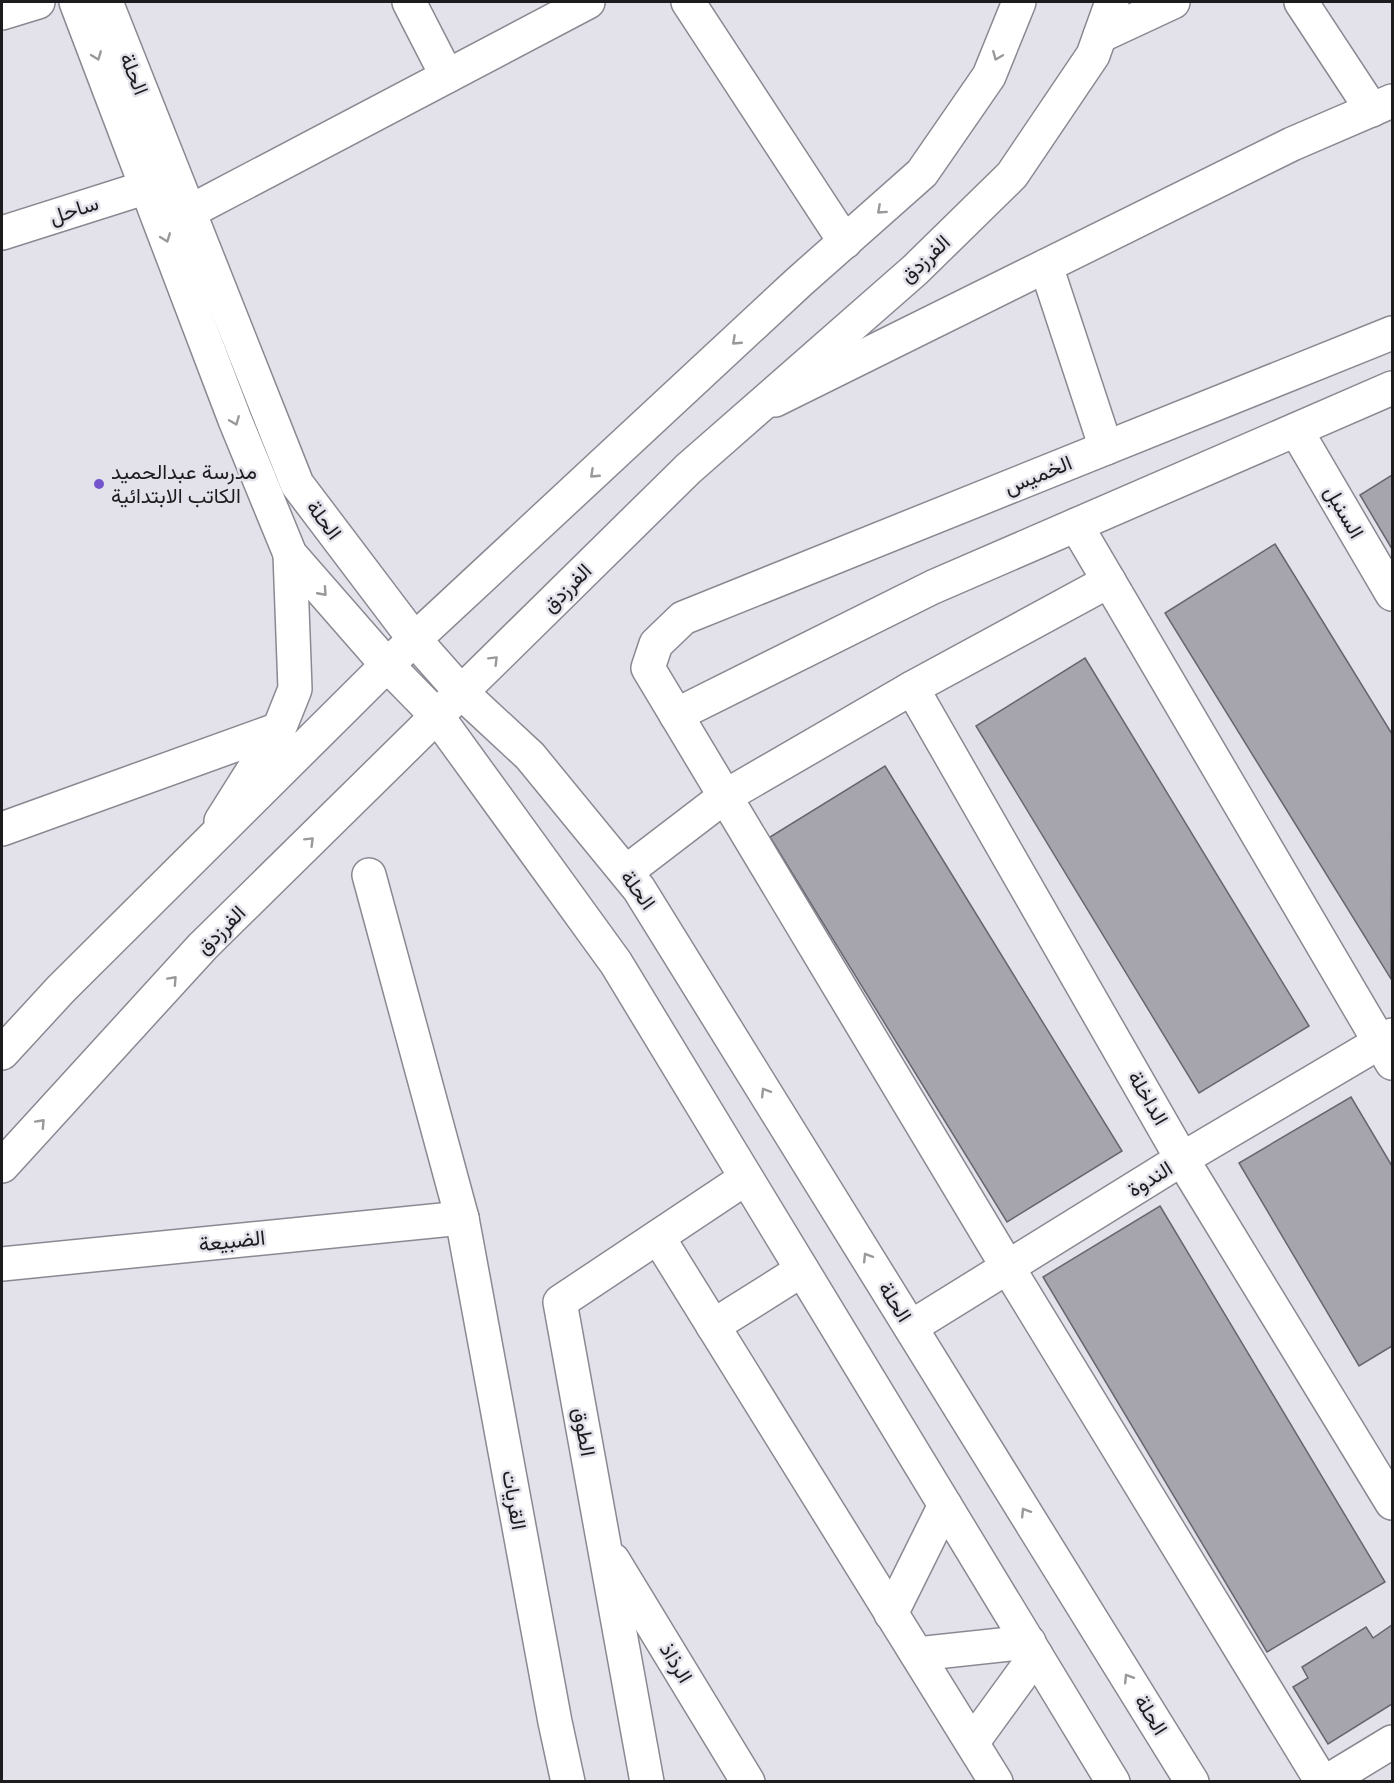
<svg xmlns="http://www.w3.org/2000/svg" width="1394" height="1783" font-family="Figtree,Vazirmatn,sans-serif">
	<rect width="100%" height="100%" fill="#e3e2eb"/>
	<g fill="#a6a5ae" stroke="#67666f" stroke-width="1.5">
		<path d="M1392,475V549L1360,495Z"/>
		<path d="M1275,544L1392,734L1391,979L1165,613Z"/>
		<path d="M1085,658L1309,1026L1199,1093L976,726Z"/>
		<path d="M885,766L1122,1151L1007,1222L770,837Z"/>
		<path d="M1351,1097L1392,1166V1346L1359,1366L1239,1163Z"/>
		<path d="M1160,1206L1385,1582L1267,1652L1043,1277Z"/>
		<path d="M1392,1625V1704L1328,1744L1293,1687L1308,1678L1302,1667L1366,1627L1373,1638Z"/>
	</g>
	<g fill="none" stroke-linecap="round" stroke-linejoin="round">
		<defs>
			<g id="street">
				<path d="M409,2L447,76"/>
				<path d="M688,2L845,242"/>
				<path d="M1301,2L1372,110"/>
				<path d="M2,13L38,2"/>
				<path d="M1100,36L1173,2"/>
				<path d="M189,212L588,2"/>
				<path d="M2,233L147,187"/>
				<path d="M1046,266L1106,448"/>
				<path d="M775,400L1292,144L1392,101"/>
				<path d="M1296,430L1392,594"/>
				<path d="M1076,525L1392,1063"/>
				<path d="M912,688L1182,1159L1392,1503"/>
				<path d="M676,715L933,587L1392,388"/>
				<path d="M221,821L279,729L295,689L290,554"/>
				<path d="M2,829L279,729"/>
				<path d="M626,872L724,797L912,688L1109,581"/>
				<path d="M369,875L462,1218L555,1722L568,1782"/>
				<path d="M658,1237L996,1782"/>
				<path d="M2,1264L462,1218"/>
				<path d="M713,1326L802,1270"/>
				<path d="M911,1327L1182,1159L1392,1035"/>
				<path d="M613,1560L748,1782"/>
				<path d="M891,1614L945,1505"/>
				<path d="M917,1654L1029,1642"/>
				<path d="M972,1743L1036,1655"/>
				<path d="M647,1782L560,1302L746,1178"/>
				<path d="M1322,1782L1007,1266L648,668L656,644L683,618L1392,333"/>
				<path d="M1326,1782L1392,1742"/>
			</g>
			<g id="secondary">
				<path d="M76,2L235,420L290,554L387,665L437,716L616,963L1113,1782"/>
				<path d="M106,2L297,484L415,640L461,692L530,756L639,889L1192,1782"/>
				<path d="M2,1053L61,989L387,665L799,282L922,173L989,76L1019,2"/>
				<path d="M2,1166L203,946L688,469L915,270L1012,175L1093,55L1112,2"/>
			</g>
		</defs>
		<use href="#street" stroke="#8a8992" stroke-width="36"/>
		<use href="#secondary" stroke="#8a8992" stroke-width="36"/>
		<use href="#street" stroke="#fff" stroke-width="33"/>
		<use href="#secondary" stroke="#fff" stroke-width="33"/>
	</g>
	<defs><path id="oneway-chevron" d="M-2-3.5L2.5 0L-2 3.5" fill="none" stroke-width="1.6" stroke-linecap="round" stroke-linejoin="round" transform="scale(1.5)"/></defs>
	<g stroke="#99999a">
		<use href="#oneway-chevron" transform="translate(97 56) rotate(69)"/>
		<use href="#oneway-chevron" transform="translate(997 56) rotate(112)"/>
		<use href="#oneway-chevron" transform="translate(881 210) rotate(138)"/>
		<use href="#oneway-chevron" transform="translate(166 238) rotate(69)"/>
		<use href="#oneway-chevron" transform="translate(736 341) rotate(137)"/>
		<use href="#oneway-chevron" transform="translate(235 421) rotate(68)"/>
		<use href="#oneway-chevron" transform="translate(594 474) rotate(137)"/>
		<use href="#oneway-chevron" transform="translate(323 592) rotate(48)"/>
		<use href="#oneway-chevron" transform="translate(494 660) rotate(-45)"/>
		<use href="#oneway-chevron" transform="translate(310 841) rotate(-45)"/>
		<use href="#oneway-chevron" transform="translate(173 980) rotate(-47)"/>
		<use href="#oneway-chevron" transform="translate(765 1092) rotate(-122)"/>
		<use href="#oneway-chevron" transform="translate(41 1123) rotate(-47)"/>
		<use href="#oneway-chevron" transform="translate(867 1257) rotate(-122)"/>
		<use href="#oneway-chevron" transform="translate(1025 1512) rotate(-122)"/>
		<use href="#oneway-chevron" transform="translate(1128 1678) rotate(-122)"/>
	</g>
	<circle fill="#7454cd" stroke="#e3e2eb" stroke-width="2" cx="99" cy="484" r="6"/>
	<g text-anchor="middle" stroke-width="5" stroke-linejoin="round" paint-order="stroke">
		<g font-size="21" fill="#1c1c1f" stroke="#e3e2eb">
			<text transform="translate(134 74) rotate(68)" y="7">الحلة</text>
			<text transform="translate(74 210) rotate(-18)" y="7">ساحل</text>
			<text transform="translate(925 259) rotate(-43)" y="7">الفرزدق</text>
			<text transform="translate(1038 475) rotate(-22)" y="7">الخميس</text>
			<text transform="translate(1344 512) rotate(60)" y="7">السنبل</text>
			<text transform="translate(324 520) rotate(53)" y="7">الحلة</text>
			<text transform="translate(567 588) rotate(-45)" y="7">الفرزدق</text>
			<text transform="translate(638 890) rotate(54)" y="7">الحلة</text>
			<text transform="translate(221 930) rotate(-45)" y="7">الفرزدق</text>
			<text transform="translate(1148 1098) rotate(60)" y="7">الداخلة</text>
			<text transform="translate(1150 1179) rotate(-32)" y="7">الندوة</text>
			<text transform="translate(232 1241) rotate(-6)" y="7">الضبيعة</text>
			<text transform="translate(895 1302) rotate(58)" y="7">الحلة</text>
			<text transform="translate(584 1432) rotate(80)" y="7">الطوق</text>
			<text transform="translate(514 1500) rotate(80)" y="7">القريات</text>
			<text transform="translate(676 1663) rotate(59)" y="7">الرذاذ</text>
			<text transform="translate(1151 1715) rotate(58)" y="7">الحلة</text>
		</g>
		<g font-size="21" fill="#1c1c1f" stroke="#e3e2eb" text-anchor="start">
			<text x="111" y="479">مدرسة عبدالحميد<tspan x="111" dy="24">الكاتب الابتدائية</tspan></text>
		</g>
	</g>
	<rect width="1394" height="1783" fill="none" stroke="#1c1c1f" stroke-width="6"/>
</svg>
